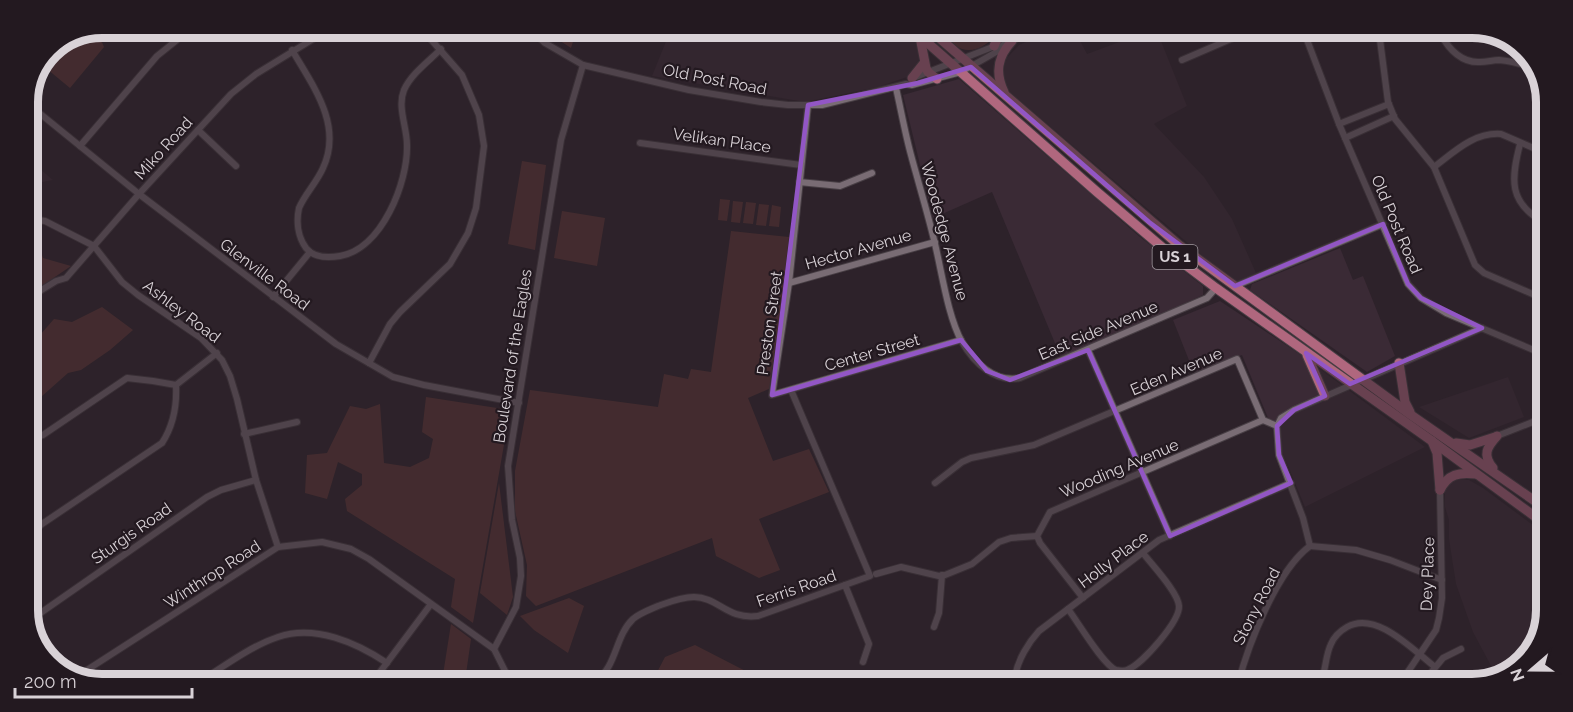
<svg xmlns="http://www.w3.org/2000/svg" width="1573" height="712" font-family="Raleway,sans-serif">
	<rect width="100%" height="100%" fill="#2d222a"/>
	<g fill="#3a2a35">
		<path d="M671,29L903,30L919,44L920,61L907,77L878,87L805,102L652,76Z"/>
		<path d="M1051,31H1075L1087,54L1149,31H1157L1187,106L1154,124L1204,177L1232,219L1256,273L1235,283L1006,89L1003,81L1005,60L1019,45Z"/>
		<path d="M959,79L1140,237L1203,286V295L1062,360L992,192L933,218L903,95Z"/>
		<path d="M27,158L53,180L27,185Z"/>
		<path d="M1340,248L1353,280L1363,276L1395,356L1367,372L1250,290L1252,284Z"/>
		<path d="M1220,301L1304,357L1425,447L1305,507L1242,355L1194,373L1173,320Z"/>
		<path d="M1508,377L1524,417L1469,438L1419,407Z"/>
		<path d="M1458,479L1469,480L1483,488L1541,531L1540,640L1513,672L1497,677L1473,632L1456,584L1449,539V520L1445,507V489L1451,482Z"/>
	</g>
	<g fill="#5e3735">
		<path d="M546,29H577L571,48L545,31Z"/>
		<path d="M943,30L998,31C983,55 955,58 943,30Z"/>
		<path d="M89,32L101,40L104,47L70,88L47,69L46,55L49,48Z"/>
		<path d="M522,161L546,165L535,250L508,244Z"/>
		<path d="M720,199L730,200L727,221L718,220Z"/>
		<path d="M733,201L743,202L740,223L731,222Z"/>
		<path d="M746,202L756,203L753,224L743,223Z"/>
		<path d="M759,204L769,205L766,226L756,225Z"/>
		<path d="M772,205L781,207L779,227L769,226Z"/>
		<path d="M562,211L605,218L597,266L554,258Z"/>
		<path d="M731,231L789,237L771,388L748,398L773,461L809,449L829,492L759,519L780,570L759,578L716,556L712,538L536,606L526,596L527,565L515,511V471L530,390L658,407L664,374L688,379L691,369L711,372Z"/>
		<path d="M41,252L43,258L71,266L27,296V261Z"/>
		<path d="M102,307L133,330L110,350L81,370L68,373L41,397L27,405L28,337L40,335L54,319L72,322Z"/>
		<path d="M426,397L510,410L473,623L451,607L455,579L347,511L345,499L362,485V474L338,462L327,499L305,493L307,455L327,453L350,406L366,409L380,404L384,463L410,467L429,458L433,439L422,432Z"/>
		<path d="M499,483L513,597L507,615L480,593Z"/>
		<path d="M569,598L584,606L568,653L534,630L520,616Z"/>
		<path d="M451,624L471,639L465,681H442Z"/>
		<path d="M695,645L763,680L764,682H652L665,657Z"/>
	</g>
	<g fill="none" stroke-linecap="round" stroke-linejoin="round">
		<defs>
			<g id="minor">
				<path d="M530,29L545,43L583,65L689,90L761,102L788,105H822L906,84L912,85L961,72L998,51L1003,45L1033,31"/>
				<path d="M1304,32L1339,124L1408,284L1421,298L1446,313L1543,354"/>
				<path d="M1379,32L1388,102L1395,119L1434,167L1475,265L1484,273L1544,299"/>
				<path d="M1440,33C1448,48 1461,63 1480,62C1487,62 1493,60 1499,60C1513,61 1525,65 1537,70"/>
				<path d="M292,50C313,86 343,125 323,168C317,182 305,194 299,208C296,222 298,237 306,248C314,258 328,258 340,256C382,249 408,182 407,145C407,127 397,107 404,90C411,74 429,61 441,49"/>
				<path d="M1182,60L1247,32"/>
				<path d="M913,78L995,46"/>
				<path d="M896,88C901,110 905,133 911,155C919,185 928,214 935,244C942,273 948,317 962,342C974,363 995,383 1020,378L1207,298L1216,288"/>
				<path d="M27,103L139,194L336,344L393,377L424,385L519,403"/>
				<path d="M808,105L789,283L772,395L961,340"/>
				<path d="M1339,124L1389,104"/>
				<path d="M198,130L236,166"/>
				<path d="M1345,138L1394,116"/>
				<path d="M640,143L801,165"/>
				<path d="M1520,144C1511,179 1508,203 1545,223"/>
				<path d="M80,146L157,56L177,40L188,27"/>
				<path d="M1434,167C1454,152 1474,132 1501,134L1545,153"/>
				<path d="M799,182L840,186L872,173"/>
				<path d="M27,224L38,220L45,221L94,246L122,282L138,295L201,338L222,360L230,376L237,399L256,480L278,547"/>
				<path d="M789,283L935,242"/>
				<path d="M1235,286L1383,224"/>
				<path d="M273,297L310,252"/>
				<path d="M27,299L56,281L66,278L139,194L231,94L256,74L331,28"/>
				<path d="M1088,350L1170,536"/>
				<path d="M369,363L390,324L400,312L450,264L468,233L476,208L484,146L479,115L462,75L421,28"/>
				<path d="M176,385L217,353"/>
				<path d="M1277,426L1281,418L1294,410L1482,328"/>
				<path d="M244,434L297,422"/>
				<path d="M1497,436L1543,418"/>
				<path d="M27,441L43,435L127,378L153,381L176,385"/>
				<path d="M935,483L962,462L971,458L1034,445L1237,359L1263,420L1277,426L1279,455L1303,518L1310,546"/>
				<path d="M27,537L42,524L162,443C173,426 177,405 176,385"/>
				<path d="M1310,546L1356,550L1390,560L1442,580"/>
				<path d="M876,574L901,567L939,576L945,575L972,564L999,542L1011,538L1037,536"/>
				<path d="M845,585L869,644L863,662"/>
				<path d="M1083,598L1040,543L1037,536L1050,512L1263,420"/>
				<path d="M1068,609C1078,622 1103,665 1116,670C1121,671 1126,671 1129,669C1143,663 1180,621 1179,606C1178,592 1152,565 1143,553"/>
				<path d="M29,621L207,497L221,490L256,480"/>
				<path d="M934,627L939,613L942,575"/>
				<path d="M494,649L516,607L521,576L520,558L512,520L508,466L561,140L583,65"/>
				<path d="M1015,676C1018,660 1028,643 1039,631L1159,540L1291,483"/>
				<path d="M1015,676L1023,683"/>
				<path d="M73,679L278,547L322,542L351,549L369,559L494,649L510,681"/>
				<path d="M202,680C226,665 251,646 278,637C315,624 357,643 387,663"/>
				<path d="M374,680L431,604"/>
				<path d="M596,681C617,666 615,636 633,619C640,613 649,610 658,606C669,602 681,597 694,597C718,597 727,620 758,616L870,576L791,390"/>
				<path d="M1003,683L1015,676"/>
				<path d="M1238,684C1248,645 1277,570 1310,546"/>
				<path d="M1320,684C1326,672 1325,656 1331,644C1334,637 1340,631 1347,627C1376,610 1413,650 1435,667"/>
				<path d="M1399,685L1436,630L1439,618L1442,598L1440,490"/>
				<path d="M1421,685L1443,658L1461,649"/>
			</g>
			<g id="highway">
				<path d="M913,30L1097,192L1163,248L1216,288L1432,441L1541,521"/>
				<path d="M930,30L1179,245L1411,415L1542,506"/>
				<path d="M920,37L926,68L928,72L937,79"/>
				<path d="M994,46L1001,31"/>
				<path d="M912,78L924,63"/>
				<path d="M1004,92C995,73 997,57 1012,41"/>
				<path d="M1307,355L1325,396"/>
				<path d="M1399,363L1405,402L1410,412"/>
				<path d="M1432,441L1437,453L1440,490"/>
				<path d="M1456,443L1470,445L1495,437"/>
				<path d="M1493,468C1482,455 1487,447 1497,436"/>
				<path d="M1440,490C1448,474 1459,472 1476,474"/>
			</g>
		</defs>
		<use href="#minor" stroke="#483f45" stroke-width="8"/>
		<use href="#highway" stroke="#483f45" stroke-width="11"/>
		<use href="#minor" stroke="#796c74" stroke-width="6"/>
		<use href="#highway" stroke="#b0677e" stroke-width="9"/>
	</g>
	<path d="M0 0H1573V712H0ZM971,67L1149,222L1235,286L1383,224L1408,284L1421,298L1482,328L1350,384L1306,353L1325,396L1294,410L1277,426L1279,455L1291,483L1170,536L1088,350L1010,380L987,371L961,340L772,395L808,105L918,83Z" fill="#2d222a" fill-opacity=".55" fill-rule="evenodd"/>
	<path fill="none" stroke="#9256c5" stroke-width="4.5" stroke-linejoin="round" d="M971,67L1149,222L1235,286L1383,224L1408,284L1421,298L1482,328L1350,384L1306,353L1325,396L1294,410L1277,426L1279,455L1291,483L1170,536L1088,350L1010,380L987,371L961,340L772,395L808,105L918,83Z"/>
	<g text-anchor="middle" stroke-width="4.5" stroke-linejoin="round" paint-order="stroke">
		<rect fill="#231920" stroke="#a29aa0" stroke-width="1.5" x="1152.5" y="245" width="45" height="24" rx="4.5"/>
		<g font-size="15" font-weight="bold" fill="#d9d2d7">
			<text x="1175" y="262">US 1</text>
		</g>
		<g font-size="16" fill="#d9d2d7" stroke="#231920">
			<text transform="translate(715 79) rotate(11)" y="6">Old Post Road</text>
			<text transform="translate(722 140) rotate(8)" y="6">Velikan Place</text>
			<text transform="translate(163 148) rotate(-48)" y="6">Miko Road</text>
			<text transform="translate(1397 224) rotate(67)" y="6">Old Post Road</text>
			<text transform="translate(945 231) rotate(75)" y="6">Woodedge Avenue</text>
			<text transform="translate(858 249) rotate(-16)" y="6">Hector Avenue</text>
			<text transform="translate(265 274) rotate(37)" y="6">Glenville Road</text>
			<text transform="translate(182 311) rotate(37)" y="6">Ashley Road</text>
			<text transform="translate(769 323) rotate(-82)" y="6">Preston Street</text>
			<text transform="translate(1098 330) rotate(-23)" y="6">East Side Avenue</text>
			<text transform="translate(872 352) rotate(-16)" y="6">Center Street</text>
			<text transform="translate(512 356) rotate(-81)" y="6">Boulevard of the Eagles</text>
			<text transform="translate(1176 371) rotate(-23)" y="6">Eden Avenue</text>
			<text transform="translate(1119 468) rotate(-23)" y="6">Wooding Avenue</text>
			<text transform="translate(131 533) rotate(-35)" y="6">Sturgis Road</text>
			<text transform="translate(1113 559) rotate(-37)" y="6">Holly Place</text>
			<text transform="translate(212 574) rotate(-33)" y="6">Winthrop Road</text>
			<text transform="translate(1427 574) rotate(-88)" y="6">Dey Place</text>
			<text transform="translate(796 588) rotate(-19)" y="6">Ferris Road</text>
			<text transform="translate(1256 606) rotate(-63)" y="6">Stony Road</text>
		</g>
	</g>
	<path d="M0 0H1573V712H0ZM102 38H1472A64 64 0 0 1 1536 102V610A64 64 0 0 1 1472 674H102A64 64 0 0 1 38 610V102A64 64 0 0 1 102 38Z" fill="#231920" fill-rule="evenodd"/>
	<path fill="none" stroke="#d9d2d7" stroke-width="8" d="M102 38H1472A64 64 0 0 1 1536 102V610A64 64 0 0 1 1472 674H102A64 64 0 0 1 38 610V102A64 64 0 0 1 102 38Z"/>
	<g transform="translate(1531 670) rotate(250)" stroke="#231920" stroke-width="4.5" paint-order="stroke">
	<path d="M0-4.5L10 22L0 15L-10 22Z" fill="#d9d2d7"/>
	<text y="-9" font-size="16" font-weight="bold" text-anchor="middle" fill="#d9d2d7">N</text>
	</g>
	<path d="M15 688v9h177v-9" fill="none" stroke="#d9d2d7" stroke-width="3"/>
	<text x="24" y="688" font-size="18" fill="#d9d2d7" stroke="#231920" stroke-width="4.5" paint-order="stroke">200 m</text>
</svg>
